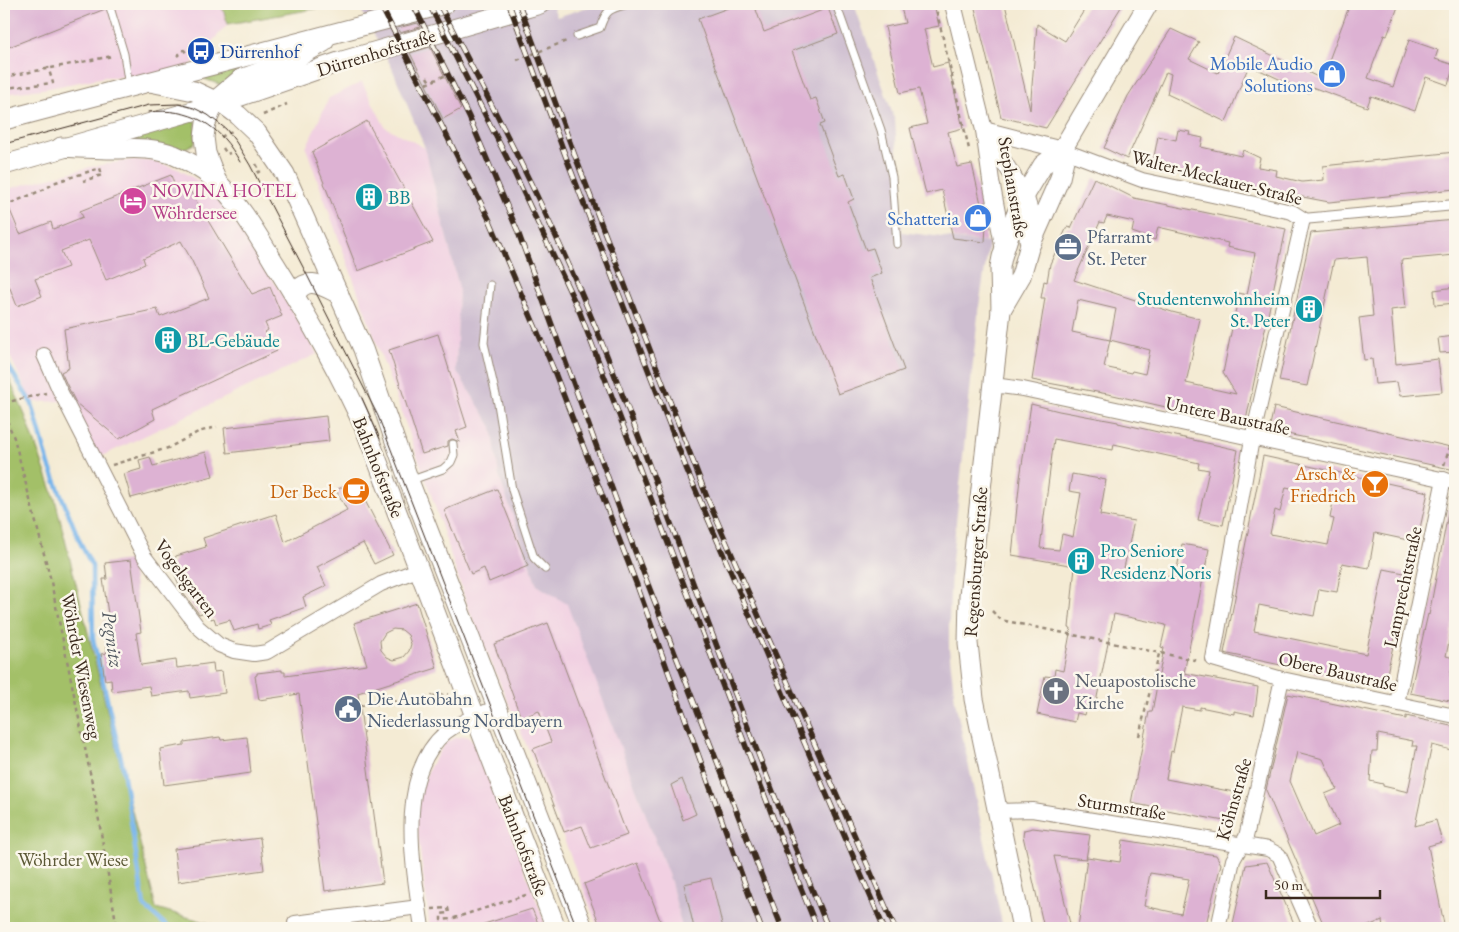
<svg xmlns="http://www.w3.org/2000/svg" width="1459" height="932" font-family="'EB Garamond',serif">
	<rect width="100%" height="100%" fill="#fbf7ec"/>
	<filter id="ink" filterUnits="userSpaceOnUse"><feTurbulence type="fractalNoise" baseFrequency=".02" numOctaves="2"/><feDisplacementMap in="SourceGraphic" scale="10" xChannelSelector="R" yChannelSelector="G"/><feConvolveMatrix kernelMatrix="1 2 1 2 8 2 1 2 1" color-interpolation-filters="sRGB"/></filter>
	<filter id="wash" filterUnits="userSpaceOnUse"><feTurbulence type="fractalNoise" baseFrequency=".0096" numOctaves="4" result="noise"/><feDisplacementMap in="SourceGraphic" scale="20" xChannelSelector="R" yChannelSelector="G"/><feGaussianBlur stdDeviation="1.12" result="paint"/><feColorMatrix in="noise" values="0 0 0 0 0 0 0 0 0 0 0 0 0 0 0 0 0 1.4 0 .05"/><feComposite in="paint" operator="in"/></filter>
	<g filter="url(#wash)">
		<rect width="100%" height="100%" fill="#f4ebd4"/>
		<g fill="#f1d0e2">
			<path d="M4,4H221L228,24L189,67L155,76L105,77L49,88L4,94Z"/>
			<path d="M362,82L385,127L425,148L459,288L456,370L492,427L499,476L537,585L567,603L671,882L682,928H598L540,777L468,608L431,494L306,148L329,98Z"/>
			<path d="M131,160L152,161L178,169L197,180L214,195L245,237L296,317L317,354L100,457L64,401L32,402L4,344V190L90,167Z"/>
			<path d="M465,736L470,738L476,745L547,928H430L416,820L422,785L431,765L445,743L454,738Z"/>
		</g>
		<path fill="#cebed0" d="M358,4H552L557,17L597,4H854L895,121L902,232L989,243L979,306L951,569L949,620V649L955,701L1003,928H682L671,882L567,604L537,585L499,476L492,427L456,370L459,288L425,148L392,68Z"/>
		<g fill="#a3c067" stroke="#6f7542">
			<path d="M221,4H343L228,24Z"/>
			<path d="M239,67L240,69L221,85L205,79L204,77Z"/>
			<path d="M193,120L196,122L195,143L182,150L129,141V139Z"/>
			<path d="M4,367L25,415L55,499L156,908L225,928H4Z"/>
		</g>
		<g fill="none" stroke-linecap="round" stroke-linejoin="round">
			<path stroke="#78b5eb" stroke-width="4.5" d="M4,359L32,404L49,465L80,542L92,566L93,639L122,763L144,906L169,928"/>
		</g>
		<g id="blocks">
			<g fill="#ddb2d3" fill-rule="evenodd">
				<path d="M4,4H104L105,9L4,49Z"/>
				<path d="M739,4H754L764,32L828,8L838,34L792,51L810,100L816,98L825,123L820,125L839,176L845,174L854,199L848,202L866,250L873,248L882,273L870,278L904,370L838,394L698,19Z"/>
				<path d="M900,4H934L939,26L924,29L933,67L948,63L963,128L948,132L957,167L972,164L986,226L985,242L953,238L942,190L926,194L910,128L927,124L919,89L900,93L885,27L905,23Z"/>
				<path d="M974,4H1005L1030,110L1037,24L1065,41L1088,4H1123L1046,128L1001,117Z"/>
				<path d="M1350,4H1399L1387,36L1384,35L1368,78L1393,87L1409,40L1438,50L1435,59L1454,65L1448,85L1426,77L1415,111L1371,96L1367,107L1312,87L1309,93L1249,65L1226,122L1167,94L1171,74L1166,72L1127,159L1104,148L1128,96L1171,29L1199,42L1189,59L1218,73L1234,37L1322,79Z"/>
				<path d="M418,23L420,27L400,33L397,28Z"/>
				<path d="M430,47L461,109L443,119L410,53Z"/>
				<path d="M367,121L433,242L358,271L312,152Z"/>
				<path d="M1178,130L1190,132L1189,135L1203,138L1201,147L1241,156L1243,150L1260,158L1258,167L1277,170L1276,176L1302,182L1324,180L1323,166L1455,152V189L1329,202L1287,194L1286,195L1152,167L1158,136L1176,140Z"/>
				<path d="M171,175L178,196L189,189L252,294L270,287L282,316L265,323L268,330L265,332L277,351L152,409L155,419L119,439L76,403L67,385L61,372L69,368L64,329L157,309L160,317L209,298L192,261L181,241L143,258L145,264L106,280L89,240L61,251L68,267L35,279L42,296L17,306L4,273V196L20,234L51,222L53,229L83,217L80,211Z"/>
				<path d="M1094,178L1134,198L1286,229L1245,425L1113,395L1032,380L1045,298H1041L1044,281L1047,282L1050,264L1067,227L1071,228ZM1107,216L1134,222L1132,232L1155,240L1158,227L1228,243L1227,247L1255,253L1247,295L1239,293L1223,373L1236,394L1186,383L1200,319L1172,312L1074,280L1100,222L1104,223ZM1078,300L1116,309L1110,340L1072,332ZM1110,340L1150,350L1145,374L1132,371L1131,373L1104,367Z"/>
				<path d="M1455,220V255L1401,260L1406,308L1391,310L1396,364L1438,359L1442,392L1400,396L1397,382L1375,384L1372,359L1364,360L1359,318L1373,316L1367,257L1334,260L1307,386L1279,381L1311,233Z"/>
				<path d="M1455,287V303L1435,305L1434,290Z"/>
				<path d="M438,334L467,427L456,431L460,442L452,439L448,441V446L422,454L389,350Z"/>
				<path d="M1455,336V352L1440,353L1438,338Z"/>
				<path d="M1031,404L1059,411L1118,422V423L1238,450L1223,525L1198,520L1209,470L1198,468L1199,463L1114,444L1113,450L1054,439L1040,548L1059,550L1062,534L1073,537L1081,493L1069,491L1072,474L1106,480L1100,515L1134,521L1124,568L1175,578L1182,544L1209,549L1184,673L1258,687L1256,703L1254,715L1234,711V714L1200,707V710L1182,707L1173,752L1171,751L1166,779L1234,792L1229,822L1131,803L1149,712H1152L1164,648L1161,647L1166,625L1114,614L1095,707L1087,706L1085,715L1077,713L1075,722L1037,714L1045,676L1054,677L1055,669L1063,671L1071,628H1069L1075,566L1012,555L1020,478Z"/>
				<path d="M1274,407L1455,448V470L1269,430Z"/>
				<path d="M326,416L329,441L227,453L224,428Z"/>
				<path d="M206,452L213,476L131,498L124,474L141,469L139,460L150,457L153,466Z"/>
				<path d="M1263,456L1428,492L1417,542L1375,533L1369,568L1342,563L1337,592L1319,589L1314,616L1259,605L1254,631L1366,654L1384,569L1409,574L1384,687L1224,653ZM1286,487L1334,497L1330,518L1334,519L1328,545L1270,534L1275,510L1280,512Z"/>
				<path d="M355,481L393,555L374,564L363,543L317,567L326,586L303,597L306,607L269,620L271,625L258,629L257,624L234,631L230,620L216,624L214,618L211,619L208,611L199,614L180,589L172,565L176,556L206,547L203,538L276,514L285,542L347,510L336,490Z"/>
				<path d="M497,489L528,566L489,582L484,568L471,574L444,510Z"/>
				<path d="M1449,508L1455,509V613L1446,656L1454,658L1450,676L1455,677V702L1410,693L1428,614L1429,615Z"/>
				<path d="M131,560L141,632L136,633L141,665L176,660L177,668L213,663L214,672L222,671L225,693L190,698L189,691L151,696L149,686L112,691L111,679L105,680L101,654L107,653L103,622L109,621L103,579H107L105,563Z"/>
				<path d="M417,603L437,668L358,693L383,883L325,891L299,694L259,700L255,676L257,675V673L282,670V672H285V676L367,665L354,623ZM393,629L402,630L408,635L411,644L409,651L404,657L394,660L387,657L381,650L380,641L385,633Z"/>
				<path d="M548,623L627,835L591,848L582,826L564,832L533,749L551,742L539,711L521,718L494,644Z"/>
				<path d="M1288,694L1373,712L1406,719V716L1455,727V751L1432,745L1415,826L1436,820L1442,842L1428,846L1444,924L1439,926L1440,928H1383L1382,920L1364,928H1325L1266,790ZM1378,734L1413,741L1412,746H1417L1408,792L1383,786V784L1370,781L1372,751H1377ZM1297,752L1323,759L1337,789L1325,794L1339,825L1314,836L1290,781Z"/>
				<path d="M220,737L221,740L247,737L251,773L164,785L160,749L184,745V742Z"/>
				<path d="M682,779L696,814L683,820L671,785Z"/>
				<path d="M1033,828L1090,835L1086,859L1054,856L1071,928H1044L1023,836L1024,830Z"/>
				<path d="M260,838L264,870L178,882L174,849Z"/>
				<path d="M1123,840L1216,855L1221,864L1205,928H1078L1087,857L1120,862ZM1150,873L1189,879L1181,914L1144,906Z"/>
				<path d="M1267,862L1296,928H1232L1246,865Z"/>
				<path d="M638,863L663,928H601L584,884Z"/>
				<path d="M711,878L723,928H694L684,884Z"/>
				<path d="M532,909L540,928H481V925Z"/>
			</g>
		</g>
	</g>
	<g filter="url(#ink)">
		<use href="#blocks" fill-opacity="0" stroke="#988a79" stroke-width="1"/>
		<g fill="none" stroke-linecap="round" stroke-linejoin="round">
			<defs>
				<g id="service">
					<path d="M109,4L124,54L129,87"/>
					<path d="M836,4L881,130L892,177L897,244"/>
					<path d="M577,36L600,28C606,9 610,9 628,4"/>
					<path d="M490,285L484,343L498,404L512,490L534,558L545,569"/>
					<path d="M409,481L443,469L451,462L454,455L453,444"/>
				</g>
				<path id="pedestrian" d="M1303,219L1455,205"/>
				<g id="minor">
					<path d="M1062,150L1142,180L1292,212L1303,219L1252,439L1213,659L1282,679L1455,716"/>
					<path d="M44,355L59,389L144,556L198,627L219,645L234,651L254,654L267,652L381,584L420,569"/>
					<path d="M993,385L1023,389L1455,482"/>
					<path d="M1397,703L1444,479"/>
					<path d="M997,811L1032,810L1268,849L1279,855L1311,928"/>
					<path d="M295,923L419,907"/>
					<path d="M422,928C414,870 394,776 446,732C461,720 480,715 497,707"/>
					<path d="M1218,928L1233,860L1246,837L1282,679"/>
				</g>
				<g id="tertiary">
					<path d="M953,4L984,130L991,181L1004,250"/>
					<path d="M984,130L1062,150"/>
					<path d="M986,134L1025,195L1030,211L1026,229L1029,248"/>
				</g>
				<g id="secondary">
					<path d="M150,82L194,91L226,106L238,115L257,133L285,174L363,349L409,481L583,928"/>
					<path d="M4,120L445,4"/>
					<path d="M61,147C80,148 99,149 118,149C138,148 155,148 174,155C188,161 201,168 213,178C239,202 257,234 275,264C309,318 340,373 366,431L556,928"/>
					<path d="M4,165L221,103L339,62L540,4"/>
					<path d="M217,182L206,153L204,137L206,123L216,100L241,79L293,60L324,42"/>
					<path d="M295,296C305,274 323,286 339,294"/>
					<path d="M1001,310L1021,276L1029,248L1060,178L1064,160L1062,150"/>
					<path d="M1022,928L974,699L968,643L969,596L1001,311L1000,267L1002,257L1013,222L1025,195L1043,165L1062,150L1148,4"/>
				</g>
			</defs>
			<use href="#service" stroke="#988a79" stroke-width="9"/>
			<use href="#pedestrian" stroke="#988a79" stroke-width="12"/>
			<use href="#minor" stroke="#988a79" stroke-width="16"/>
			<use href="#tertiary" stroke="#988a79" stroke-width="18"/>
			<use href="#secondary" stroke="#988a79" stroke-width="21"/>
			<g stroke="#988a79" stroke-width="2.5" stroke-dasharray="4 4" stroke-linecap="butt">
				<path d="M935,4L969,149"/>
				<path d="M177,56L184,50L187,54"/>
				<path d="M517,60L569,40"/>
				<path d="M4,77L113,56"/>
				<path d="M427,77L430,82"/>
				<path d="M426,84L444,76"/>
				<path d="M4,88L53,83L48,67"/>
				<path d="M263,115L287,104"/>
				<path d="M221,137L232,131"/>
				<path d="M223,148L227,154L230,153"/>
				<path d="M256,164L260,171L257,173"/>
				<path d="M4,206L45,189L56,182L100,168L102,175L83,181"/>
				<path d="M4,403L46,393"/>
				<path d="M4,413L14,438L50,577L95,797L117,928"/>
				<path d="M112,465L168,448L198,432L217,427"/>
				<path d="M1444,465L1452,441L1455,439"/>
				<path d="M992,611L1001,620L1199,661"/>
				<path d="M360,706L448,694"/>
				<path d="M1139,736L1159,654"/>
				<path d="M432,909L448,908L449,913L441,914V920L451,919L526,895"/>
			</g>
			<use href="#service" stroke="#fff" stroke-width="7"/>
			<use href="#pedestrian" stroke="#fff" stroke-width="10"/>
			<use href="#minor" stroke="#fff" stroke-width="14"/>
			<use href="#tertiary" stroke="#fff" stroke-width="16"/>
			<use href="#secondary" stroke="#fff" stroke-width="19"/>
			<g stroke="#3b2a1e" stroke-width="1">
				<path d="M148,112C191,107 220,125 240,162"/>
				<path d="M4,144L149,105L179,104L194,108L208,115L226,129L236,142L250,165L304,269L378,416L577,928"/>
				<path d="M362,398L380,439"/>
			</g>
			<defs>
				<g id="rail">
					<path d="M380,4L490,221L553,368L638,588L761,928"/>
					<path d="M413,4L469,117L518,232L633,546L782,928"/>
					<path d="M429,4L512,168L580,313L782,841L817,928"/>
					<path d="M439,4C491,103 544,204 587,307C632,413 669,521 710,628C748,729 787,829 828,928"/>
					<path d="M509,4L567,160L687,470L884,928"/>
					<path d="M519,4L575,156L708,500L895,928"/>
				</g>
			</defs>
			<use href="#rail" stroke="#3b2a1e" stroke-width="5.5"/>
			<use href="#rail" stroke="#fbf7ec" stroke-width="4" stroke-dasharray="11" stroke-linecap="butt"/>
		</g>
	</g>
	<defs>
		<symbol id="bus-disc" viewBox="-11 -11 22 22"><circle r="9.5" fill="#1a4fb4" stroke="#fbf7ec"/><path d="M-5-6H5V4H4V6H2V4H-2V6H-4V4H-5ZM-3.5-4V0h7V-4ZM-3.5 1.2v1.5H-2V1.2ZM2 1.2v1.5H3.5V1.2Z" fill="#fff"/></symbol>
		<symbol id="shop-disc" viewBox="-11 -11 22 22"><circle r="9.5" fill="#3f7fe0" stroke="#fbf7ec"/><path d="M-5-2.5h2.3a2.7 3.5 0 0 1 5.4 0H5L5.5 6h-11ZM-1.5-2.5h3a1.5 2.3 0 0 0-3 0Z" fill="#fff"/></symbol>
		<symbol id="building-disc" viewBox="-11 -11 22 22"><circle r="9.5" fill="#0f9aa8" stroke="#fbf7ec"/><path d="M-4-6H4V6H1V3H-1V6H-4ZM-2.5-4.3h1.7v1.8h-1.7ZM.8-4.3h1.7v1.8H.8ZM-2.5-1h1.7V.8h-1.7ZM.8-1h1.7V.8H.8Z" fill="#fff"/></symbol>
		<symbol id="hotel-disc" viewBox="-11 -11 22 22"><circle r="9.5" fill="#d1479c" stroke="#fbf7ec"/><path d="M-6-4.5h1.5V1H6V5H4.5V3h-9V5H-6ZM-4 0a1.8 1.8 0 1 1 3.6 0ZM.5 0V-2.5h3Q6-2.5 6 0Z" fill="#fff"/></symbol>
		<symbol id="office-disc" viewBox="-11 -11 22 22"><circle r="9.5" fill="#5c6f8a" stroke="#fbf7ec"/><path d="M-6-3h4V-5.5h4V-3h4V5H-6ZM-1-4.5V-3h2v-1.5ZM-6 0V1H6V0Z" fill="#fff"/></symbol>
		<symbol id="bar-disc" viewBox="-11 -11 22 22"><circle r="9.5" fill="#e8710a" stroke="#fbf7ec"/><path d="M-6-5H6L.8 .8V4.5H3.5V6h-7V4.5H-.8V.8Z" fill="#fff"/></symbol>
		<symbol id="cafe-disc" viewBox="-11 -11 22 22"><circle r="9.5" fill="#e8710a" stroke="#fbf7ec"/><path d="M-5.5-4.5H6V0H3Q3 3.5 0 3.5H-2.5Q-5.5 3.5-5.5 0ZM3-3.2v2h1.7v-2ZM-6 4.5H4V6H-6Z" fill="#fff"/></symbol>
		<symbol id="church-disc" viewBox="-11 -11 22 22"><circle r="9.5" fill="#6b7280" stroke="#fbf7ec"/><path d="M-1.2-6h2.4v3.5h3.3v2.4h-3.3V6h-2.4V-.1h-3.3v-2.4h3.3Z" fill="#fff"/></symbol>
		<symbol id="civic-disc" viewBox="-11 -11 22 22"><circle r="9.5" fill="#5c6f8a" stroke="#fbf7ec"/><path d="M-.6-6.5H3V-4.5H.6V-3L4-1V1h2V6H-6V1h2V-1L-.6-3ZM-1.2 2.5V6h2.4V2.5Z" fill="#fff"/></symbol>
	</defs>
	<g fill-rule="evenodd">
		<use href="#bus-disc" x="185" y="35" width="32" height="32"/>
		<use href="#shop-disc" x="1316" y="58" width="32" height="32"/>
		<use href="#building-disc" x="353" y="181" width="32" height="32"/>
		<use href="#hotel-disc" x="117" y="185" width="32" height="32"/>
		<use href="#shop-disc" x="962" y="202" width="32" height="32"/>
		<use href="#office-disc" x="1052" y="231" width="32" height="32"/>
		<use href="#building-disc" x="1293" y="293" width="32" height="32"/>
		<use href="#building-disc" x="152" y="324" width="32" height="32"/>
		<use href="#bar-disc" x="1359" y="468" width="32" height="32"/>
		<use href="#cafe-disc" x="340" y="475" width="32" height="32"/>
		<use href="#building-disc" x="1065" y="545" width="32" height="32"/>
		<use href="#church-disc" x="1040" y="675" width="32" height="32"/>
		<use href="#civic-disc" x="332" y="693" width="32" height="32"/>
	</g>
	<g text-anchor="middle" stroke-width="5" stroke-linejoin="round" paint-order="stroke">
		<g font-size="19" fill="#164399" stroke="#fbf7ec" text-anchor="start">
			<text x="220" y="58">Dürrenhof</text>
		</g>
		<g font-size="19" fill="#3b2a1e" stroke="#fbf7ec">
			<text transform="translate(376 52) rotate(-17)" y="7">Dürrenhofstraße</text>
			<text transform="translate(1217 177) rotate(14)" y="7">Walter-Meckauer-Straße</text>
			<text transform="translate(1014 187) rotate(80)" y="7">Stephanstraße</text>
			<text transform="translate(1228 415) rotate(12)" y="7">Untere Baustraße</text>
			<text transform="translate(379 467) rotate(68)" y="7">Bahnhofstraße</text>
			<text transform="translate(975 562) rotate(-86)" y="7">Regensburger Straße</text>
			<text transform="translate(187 578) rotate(53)" y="7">Vogelsgarten</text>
			<text transform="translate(1402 587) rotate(-78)" y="7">Lamprechtstraße</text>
			<text transform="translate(82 666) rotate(79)" y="7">Wöhrder Wiesenweg</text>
			<text transform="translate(1338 671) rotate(13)" y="7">Obere Baustraße</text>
			<text transform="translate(1233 799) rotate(-74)" y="7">Köhnstraße</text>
			<text transform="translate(1122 806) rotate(9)" y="7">Sturmstraße</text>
			<text transform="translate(524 845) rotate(69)" y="7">Bahnhofstraße</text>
		</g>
		<g font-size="19" fill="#366cbe" stroke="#fbf7ec" text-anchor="end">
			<text x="1313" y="70">Mobile Audio<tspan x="1313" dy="22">Solutions</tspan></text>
			<text x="959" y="225">Schatteria</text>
		</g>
		<g font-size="19" fill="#b23c85" stroke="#fbf7ec" text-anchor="start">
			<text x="152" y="197">NOVINA HOTEL<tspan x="152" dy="22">Wöhrdersee</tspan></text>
		</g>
		<g font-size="19" fill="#0d838f" stroke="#fbf7ec" text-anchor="start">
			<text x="388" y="204">BB</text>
			<text x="1290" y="305" text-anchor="end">Studentenwohnheim<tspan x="1290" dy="22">St. Peter</tspan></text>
			<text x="187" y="347">BL-Gebäude</text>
			<text x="1100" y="557">Pro Seniore<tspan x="1100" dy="22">Residenz Noris</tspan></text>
		</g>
		<g font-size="19" fill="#4e5e75" stroke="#fbf7ec" text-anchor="start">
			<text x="1087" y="243">Pfarramt<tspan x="1087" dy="22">St. Peter</tspan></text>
			<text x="367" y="705">Die Autobahn<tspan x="367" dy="22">Niederlassung Nordbayern</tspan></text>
		</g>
		<g font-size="19" fill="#c56008" stroke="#fbf7ec" text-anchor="end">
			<text x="1356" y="480">Arsch &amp;<tspan x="1356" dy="22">Friedrich</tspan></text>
			<text x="337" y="498">Der Beck</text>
		</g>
		<g font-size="19" fill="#5b616d" stroke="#fbf7ec" text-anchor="start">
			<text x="1075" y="687">Neuapostolische<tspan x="1075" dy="22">Kirche</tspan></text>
		</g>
		<g font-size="19" fill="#5a5734" stroke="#fbf7ec">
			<text x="73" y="866">Wöhrder Wiese</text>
		</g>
		<g font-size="20" font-style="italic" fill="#4d545c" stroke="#fbf7ec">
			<text transform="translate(113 639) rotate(82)" y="7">Pegnitz</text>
		</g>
	</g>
	<rect width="1459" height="932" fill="none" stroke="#fbf7ec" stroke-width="20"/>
	<path d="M1266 890v8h114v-8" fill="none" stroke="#3b2a1e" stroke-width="2.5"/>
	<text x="1274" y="890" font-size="15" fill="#3b2a1e" stroke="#fbf7ec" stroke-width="4" paint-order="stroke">50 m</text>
</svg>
